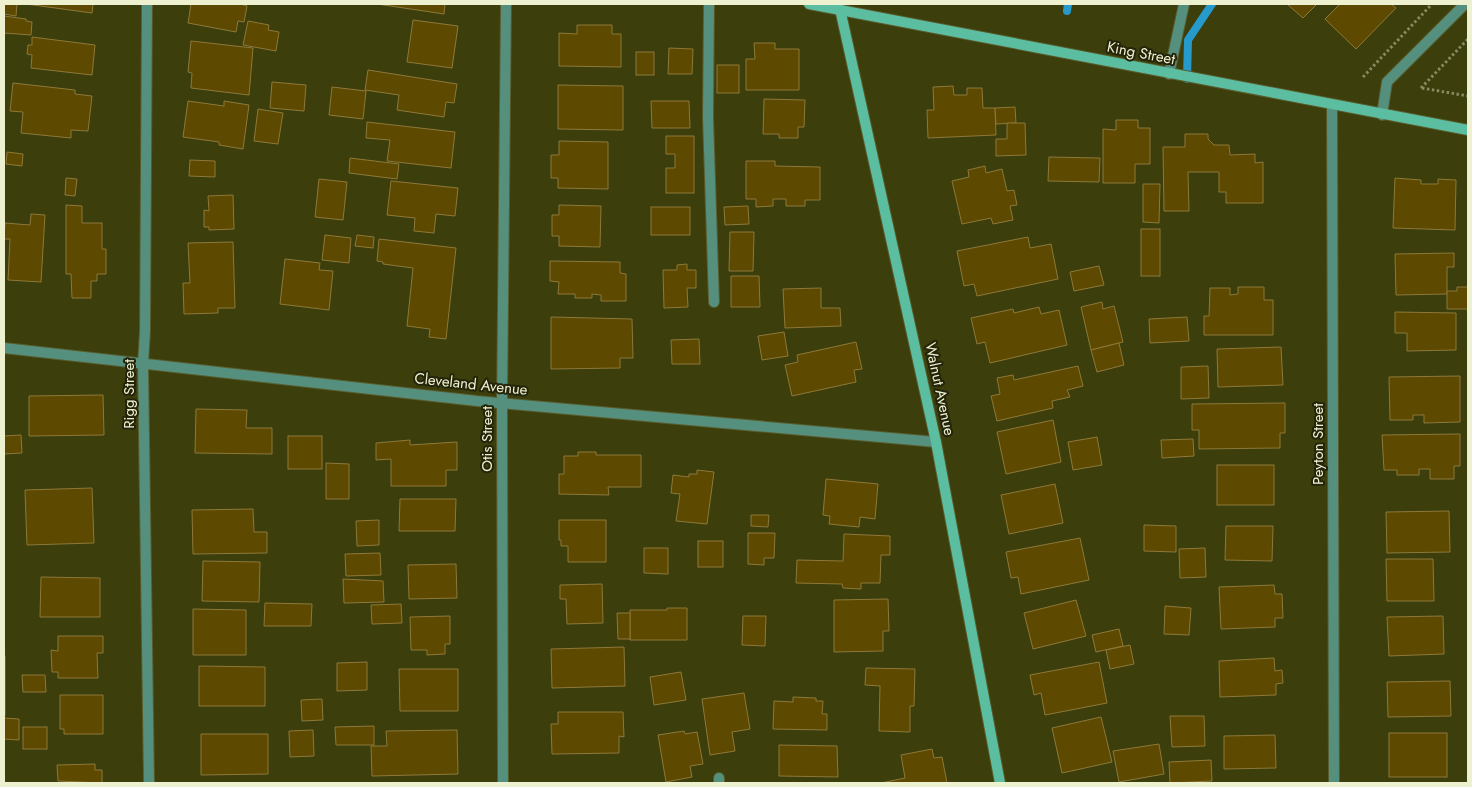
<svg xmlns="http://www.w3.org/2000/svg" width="1472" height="787" font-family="Jost,sans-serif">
	<rect width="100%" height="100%" fill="#3c3e0c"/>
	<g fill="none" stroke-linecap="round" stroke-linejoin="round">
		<g stroke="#269aca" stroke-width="8">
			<path d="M1067,11L1068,4"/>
			<path d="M1187,79L1188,40L1212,4"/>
		</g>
	</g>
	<g fill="#5d4900" stroke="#8d793a">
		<path d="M4,4H17L16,16L4,14Z"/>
		<path d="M26,4H93L92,13Z"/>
		<path d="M191,4H241L247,6L244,22L238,21L236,32L188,23Z"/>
		<path d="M377,4H445L444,14Z"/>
		<path d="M1287,4H1317L1303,18Z"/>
		<path d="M1340,4H1391L1396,8L1356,49L1325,19Z"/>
		<path d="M4,16L26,19V21L32,22L31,35L4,33Z"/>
		<path d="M413,20L458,26L452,68L407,62Z"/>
		<path d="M248,21L269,25L268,30L279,32L276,51L243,45Z"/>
		<path d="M577,25H612V34H621V67L559,66V33L577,34Z"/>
		<path d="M32,37L95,45L92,75L31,68L32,55L27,54L28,45H32Z"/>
		<path d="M191,41L253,48L249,95L191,88L192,73L188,72Z"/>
		<path d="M754,43H775V49H799V90H746V59H755Z"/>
		<path d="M669,48L693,49L692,74H668Z"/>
		<rect x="636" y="52" width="18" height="23"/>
		<rect x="717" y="65" width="22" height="28"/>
		<path d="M368,70L457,84L454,103L446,102L444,117L397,110L399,95L365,90Z"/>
		<path d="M272,82L306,85L304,111L270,108Z"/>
		<path d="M13,83L75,90V94L92,96L88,131L71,130V138L21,133L23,112L10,111Z"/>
		<path d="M558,85L623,86V130L558,129Z"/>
		<path d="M953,86L954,95H967V88H982L983,108H995L996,135L928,138L927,110H934L933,87Z"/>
		<path d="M332,87L366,91L363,119L329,115Z"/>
		<path d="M764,99L805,100L804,127H798V138H779V134H763Z"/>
		<path d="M188,101L224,106V101L249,105L243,149L219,145V142L183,137Z"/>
		<path d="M651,101H689L690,128H652Z"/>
		<path d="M1015,107L1016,123L996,124L995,108Z"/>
		<path d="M258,109L283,113L278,144L254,141Z"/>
		<path d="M1116,120H1138V128H1150V164H1135V183H1103V129L1116,130Z"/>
		<path d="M367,122L455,132L451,168L387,161L390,140L366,138Z"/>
		<path d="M1007,123H1025L1026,155L996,156V139H1007Z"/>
		<path d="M1185,134H1208V139L1214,145H1229L1230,155L1255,154V163L1263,162V203H1226V192H1219V172H1188L1189,211H1164L1163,147H1185Z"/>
		<path d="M666,136H694V193H666V168H675V154H666Z"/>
		<path d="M559,141L608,142V189L558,188V178H551V155H559Z"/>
		<path d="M7,152L23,154L22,166L6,164Z"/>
		<path d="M1049,157L1100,158L1099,182L1048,181Z"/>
		<path d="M350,158L399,164L397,179L349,173Z"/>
		<path d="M190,160L215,161V177L189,176Z"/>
		<path d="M746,161H775V166L820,167V200H805V206H786V199H773V206L756,207V199H746Z"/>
		<path d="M985,166L986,173L1002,169L1007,191L1014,190L1017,205L1010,206L1013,220L993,224L991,218L962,224L952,181L969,177L968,170Z"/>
		<path d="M66,178L77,179L75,196L65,195Z"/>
		<path d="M1395,178L1421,180V184H1438V179L1456,180L1455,230L1393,228Z"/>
		<path d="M319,179L347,182L343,220L315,217Z"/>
		<path d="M391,181L458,188L455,216L436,214L434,233L414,231L415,218L387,215Z"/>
		<path d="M1143,184H1160L1159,223L1143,222Z"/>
		<path d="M233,195L234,229L209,230V227H204V210L209,211L208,196Z"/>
		<path d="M66,205L82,206V223H102V249H106V274H97V281H91V298H72L71,274H66Z"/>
		<path d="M559,205L601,206L600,247L559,246V236H552V215H559Z"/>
		<path d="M748,206L749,224L725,225L724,207Z"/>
		<rect x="651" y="207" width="39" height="28"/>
		<path d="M31,214L45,215L41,282L8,280L10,239H4L5,223L30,225Z"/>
		<rect x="1141" y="229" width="19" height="47"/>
		<path d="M730,232H754L753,271H729Z"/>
		<path d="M325,235L351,238L349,263L322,260Z"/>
		<path d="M357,235L374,237L373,248L355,246Z"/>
		<path d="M1028,237L1030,248L1051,244L1058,279L977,296L974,284L964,286L957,251Z"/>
		<path d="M379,239L456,248L446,339L429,337L430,329L407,326L413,268L383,264V262L377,261Z"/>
		<path d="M233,242L235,308H218V313L184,314L183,283H190L188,243Z"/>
		<path d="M1454,253V267H1447V294L1396,295L1395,254Z"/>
		<path d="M285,259L320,263L319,270L333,271L329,310L280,304Z"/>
		<path d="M550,261L620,262V273L626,274V301H601V295L592,294V298H575V294H558L559,282L550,281Z"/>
		<path d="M687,264V270H696V288H687L688,307L664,308L663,270H677V265Z"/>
		<path d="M1099,266L1104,285L1074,291L1070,272Z"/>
		<path d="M731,276H759L760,307H731Z"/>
		<path d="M1238,287H1264V300H1273V335H1204V316H1209L1210,288H1230V295L1238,294Z"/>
		<path d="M1457,287H1468V309H1447V291H1457Z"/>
		<path d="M821,288V308H840L841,326L785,328L783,289Z"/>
		<path d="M1102,302L1103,309L1114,306L1123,342L1091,350L1081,307Z"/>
		<path d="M1039,307L1041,314L1059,310L1067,345L990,363L985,342L977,344L971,318L1013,309L1014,313Z"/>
		<path d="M1395,312L1456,313V350L1407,351V333H1395Z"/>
		<path d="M551,317L632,319L633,358H620V368L551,369Z"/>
		<path d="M1187,317L1189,341L1150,343L1149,319Z"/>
		<path d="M784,332L788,356L762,360L758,336Z"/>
		<path d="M699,339L700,364H672L671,340Z"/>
		<path d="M856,342L862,369L854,370L856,382L792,396L785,365L798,362L797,355Z"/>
		<path d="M1119,343L1124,365L1097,372L1091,350Z"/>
		<path d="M1281,347L1283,385L1218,387L1217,349Z"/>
		<path d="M1078,366L1083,386L1067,390L1070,397L1052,401L1053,408L997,421L991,396L1000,394L997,378L1013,375L1014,380Z"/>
		<path d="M1208,366L1209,398L1181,399V367Z"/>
		<path d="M1460,376V422L1424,423V415H1413V420H1390L1389,377Z"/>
		<path d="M103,395L104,435L29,436V396Z"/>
		<path d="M1285,403V433H1280V448L1199,449V430H1192V404Z"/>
		<path d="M196,409L247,410L246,428H272V454L195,453Z"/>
		<path d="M1053,420L1061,462L1006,474L997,432Z"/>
		<path d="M1460,434V466H1454V479H1430V469H1419V475H1397V470H1384L1382,435Z"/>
		<path d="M21,435L22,453L4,454V436Z"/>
		<rect x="288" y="436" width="34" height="33"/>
		<path d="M1097,437L1102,465L1073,470L1068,442Z"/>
		<path d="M1193,439L1194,456L1162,458L1161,440Z"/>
		<path d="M410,440V445L457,442V470H446V486H391V459L376,460V443Z"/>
		<path d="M578,452H596V455H641V487H608L609,495L559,494V474H564V456H578Z"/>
		<path d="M326,463L349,464V499H326Z"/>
		<rect x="1217" y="465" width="57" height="40"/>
		<path d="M697,470L714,472L707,524L676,521L680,494L671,493L673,475L689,477V474H697Z"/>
		<path d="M826,479L878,484L875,519L860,517L859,527L829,524L830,516L823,515Z"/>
		<path d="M1055,484L1063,523L1009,534L1001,495Z"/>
		<path d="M92,488L94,543L27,545L25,490Z"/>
		<path d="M400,499H456L455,531H399Z"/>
		<path d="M253,509L254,532H267V553L193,554L192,510Z"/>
		<path d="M1449,511L1450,552L1387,553L1386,512Z"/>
		<path d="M751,515H769L768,527L751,526Z"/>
		<path d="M379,520V545L357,546L356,521Z"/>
		<path d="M559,520H606V562H568V546H561V540H559Z"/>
		<path d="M1144,525L1176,526V552L1144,551Z"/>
		<path d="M1226,526H1273L1272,561L1225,560Z"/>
		<path d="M748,533H775L774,558H764V565L748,564Z"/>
		<path d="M844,534L890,536V555H881L880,583H861V589L843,588L842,584L796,583L797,560L843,561Z"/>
		<path d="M1080,538L1089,580L1021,594L1018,577L1011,578L1006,552Z"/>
		<rect x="698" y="541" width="25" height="26"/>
		<path d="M644,548H668V574L644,573Z"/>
		<path d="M1205,548L1206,577L1180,578L1179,549Z"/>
		<path d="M380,553L381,575L346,576L345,554Z"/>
		<path d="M1386,559H1433L1434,601H1387Z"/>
		<path d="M203,561L260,562L259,602L202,601Z"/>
		<path d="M456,564L457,598L409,599L408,565Z"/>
		<path d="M41,577L100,578V617H40Z"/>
		<path d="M343,579L383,581L384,602L344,603Z"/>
		<path d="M602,584L603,623L567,624L566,599H560V585Z"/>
		<path d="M1274,585L1275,594H1282L1283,618H1275V627L1221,629L1219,587Z"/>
		<path d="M888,599L889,631H883V651L834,652V600Z"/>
		<path d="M1076,600L1086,636L1033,649L1024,613Z"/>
		<path d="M265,603L312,604L311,626H264Z"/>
		<path d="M401,604L402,623L372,624L371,605Z"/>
		<path d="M1165,606L1191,608L1189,635L1164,634Z"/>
		<path d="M667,608H687V640H630V610H667Z"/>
		<path d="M193,609L246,610V655H193Z"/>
		<path d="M617,613H630V639H618Z"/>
		<path d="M450,616V644H445V654L427,655V650H411L410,617Z"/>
		<path d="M743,616H766L765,646L742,645Z"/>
		<path d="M1443,616L1444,654L1389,656L1387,617Z"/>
		<path d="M1119,629L1123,646L1096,652L1092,635Z"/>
		<path d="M58,636H103V653H97L98,678H58V672H52L51,650L58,651Z"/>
		<path d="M1130,645L1134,664L1110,669L1106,650Z"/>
		<path d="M624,647L625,686L552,688L551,649Z"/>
		<rect x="4" y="656" width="1" height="59"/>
		<path d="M1274,658L1275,671L1282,670L1283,683L1276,684V695L1220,697L1219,661Z"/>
		<path d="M367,662V690L337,691V663Z"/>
		<path d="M1099,662L1107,703L1045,715L1041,693L1034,695L1030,675Z"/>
		<path d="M199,666L265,667V706H199Z"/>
		<path d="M866,668L915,669L914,706H910V732L879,731L880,686L865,685Z"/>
		<path d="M399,669H458V711H400Z"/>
		<path d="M681,672L686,700L654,705L650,677Z"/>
		<path d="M22,675H45L46,692H23Z"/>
		<path d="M1450,681L1451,716L1388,717L1387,682Z"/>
		<path d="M744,693L750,729L732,732L735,751L710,755L702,699Z"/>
		<path d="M60,695H103V734H64V729H60Z"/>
		<path d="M793,697L816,698V701H823L822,714H827V730L773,729L774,701L793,702Z"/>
		<path d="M322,699L323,720L302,721L301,700Z"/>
		<path d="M558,712H623L624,737L619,736V753L552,754L551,724H558Z"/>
		<path d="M1170,716H1204L1205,746L1172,747Z"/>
		<path d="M1101,717L1112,762L1062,773L1052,728Z"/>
		<path d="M4,718L19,719V740L4,739Z"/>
		<path d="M374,726V745H336L335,727Z"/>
		<rect x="23" y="727" width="24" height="22"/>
		<path d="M313,730L314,756L290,757L289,731Z"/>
		<path d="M457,730L458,774L372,776L371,746H387L386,731Z"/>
		<path d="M684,731L685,734L697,732L703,764L690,766L692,777L666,782L658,735Z"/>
		<rect x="1389" y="733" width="58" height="44"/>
		<path d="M201,734H268V774L201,775Z"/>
		<path d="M1275,735L1276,768L1224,769V736Z"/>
		<path d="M1159,744L1164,774L1119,782L1113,751Z"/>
		<path d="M779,745L837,746L838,777L779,776Z"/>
		<path d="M932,749L934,758L942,757L947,783H881L905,778L901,755Z"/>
		<path d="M1211,760L1212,781L1170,783L1169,762Z"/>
		<path d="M95,764V770H102V783L58,781L57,765Z"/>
	</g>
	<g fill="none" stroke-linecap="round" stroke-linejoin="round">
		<defs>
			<g id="lane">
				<path d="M709,4L708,117L714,302"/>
				<path d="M719,778V783"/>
			</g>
			<g id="street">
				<path d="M147,4L145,331L143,364L149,783"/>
				<path d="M1169,74L1184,4"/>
				<path d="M1332,105L1334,783"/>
				<path d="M1382,115L1387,82L1465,4"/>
				<path d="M4,348L477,401L936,442"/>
				<path d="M503,783L502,403L506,4"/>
			</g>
			<g id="secondary">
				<path d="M809,4L1468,130"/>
				<path d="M840,9L936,442L1000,783"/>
			</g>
		</defs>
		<use href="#lane" stroke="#585b2b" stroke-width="12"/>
		<use href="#street" stroke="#585b2b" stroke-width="12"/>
		<use href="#secondary" stroke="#585b2b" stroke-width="12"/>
		<g stroke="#888a60" stroke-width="3" stroke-dasharray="2.5 2.5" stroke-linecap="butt">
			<path d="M1363,77L1432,4"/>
			<path d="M1421,88L1468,39"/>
			<path d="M1422,88L1468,96"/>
		</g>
		<use href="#lane" stroke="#558f7d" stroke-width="10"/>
		<use href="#street" stroke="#558f7d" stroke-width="10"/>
		<use href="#secondary" stroke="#5cbea1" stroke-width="10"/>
	</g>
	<g text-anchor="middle" stroke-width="4" stroke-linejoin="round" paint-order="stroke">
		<g font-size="15" fill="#eef1d0" stroke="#232409">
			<text transform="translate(1141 53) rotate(11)" y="5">King Street</text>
			<text transform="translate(471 384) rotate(6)" y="5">Cleveland Avenue</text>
			<text transform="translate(940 389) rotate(78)" y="5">Walnut Avenue</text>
			<text transform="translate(129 394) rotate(-90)" y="5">Rigg Street</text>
			<text transform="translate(487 439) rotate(-90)" y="5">Otis Street</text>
			<text transform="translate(1318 444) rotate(-90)" y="5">Peyton Street</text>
		</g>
	</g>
	<rect width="1472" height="787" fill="none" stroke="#eef1d0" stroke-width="10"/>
</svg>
